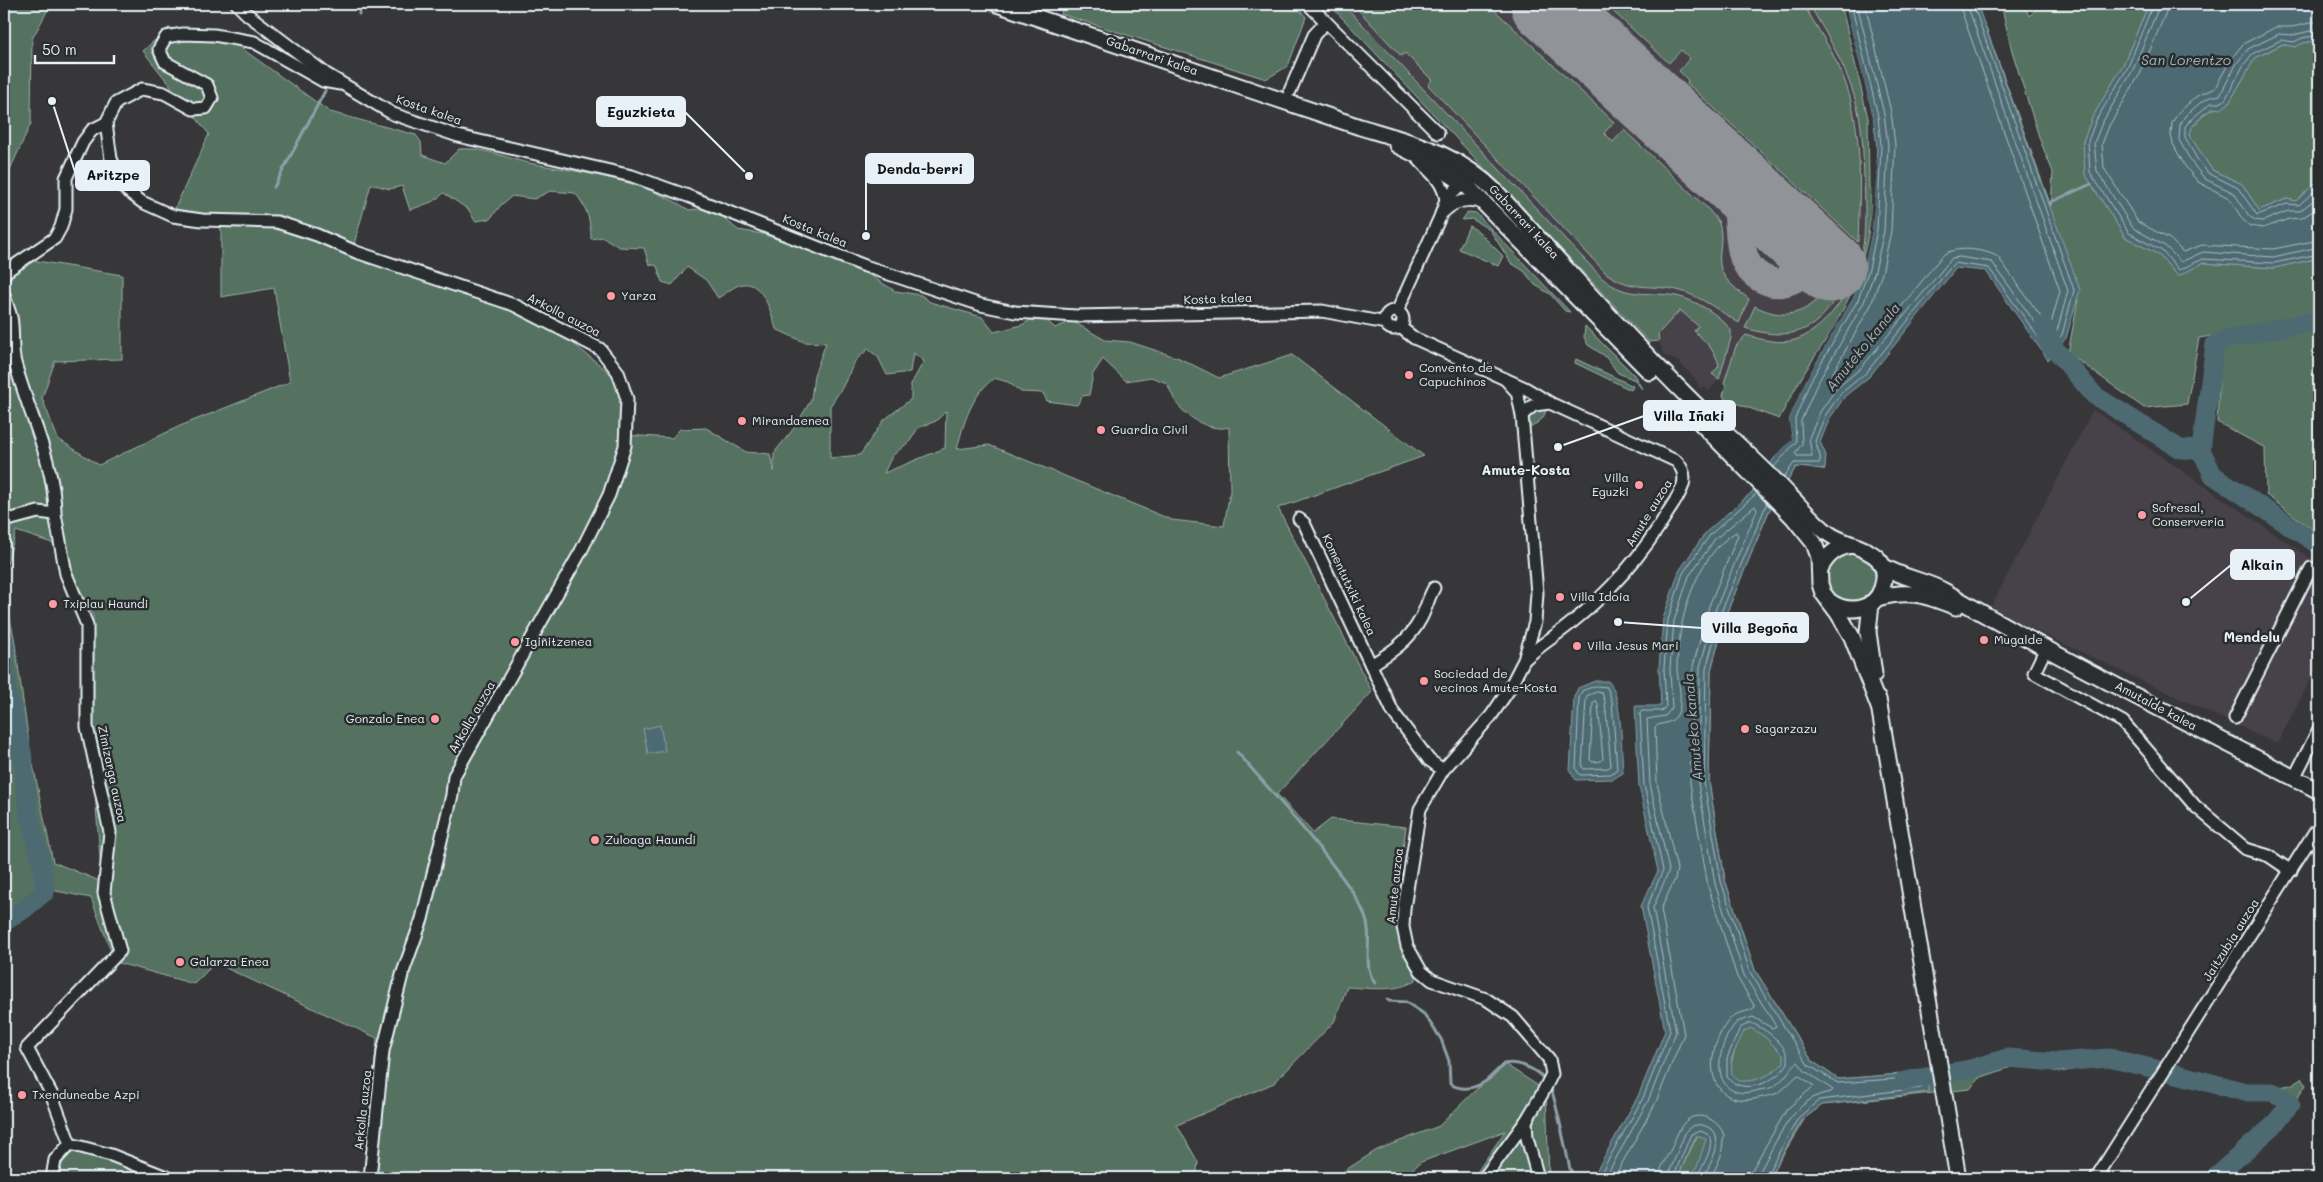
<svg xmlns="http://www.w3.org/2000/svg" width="2323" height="1182" font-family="Mali,sans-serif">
	<rect width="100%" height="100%" fill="#37373a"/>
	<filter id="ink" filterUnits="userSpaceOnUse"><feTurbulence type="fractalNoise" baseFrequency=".02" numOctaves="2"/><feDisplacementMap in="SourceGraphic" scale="10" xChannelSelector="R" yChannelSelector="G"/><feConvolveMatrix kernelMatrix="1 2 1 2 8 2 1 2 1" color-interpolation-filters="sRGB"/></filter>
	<g filter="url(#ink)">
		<g fill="#474248">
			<path d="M1329,4H1841L1869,130V188L1871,189L1869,238L1853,292L1779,419L1725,399L1723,396L1726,385L1719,379L1709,391L1704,386L1700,389L1696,379L1679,362L1664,355L1659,341L1649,342Z"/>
			<path d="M2093,410L2319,564V663L2277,744L1990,609Z"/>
		</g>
		<g fill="#557160" stroke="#9eb1ac" fill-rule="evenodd">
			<path d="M4,4H51L32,39L31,123L4,183Z"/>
			<path d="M1063,4H1295L1306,17L1288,66L1266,79L1061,14Z"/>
			<path d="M1329,4H1343L1603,279C1628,299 1648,291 1676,296C1695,300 1719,314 1731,330V338L1719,379L1712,374L1719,366C1716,351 1705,341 1694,331L1698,326L1680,310L1658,334L1659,341L1649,342Z"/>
			<path d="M1353,4H1488L1614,122L1604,133L1613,142L1624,130L1708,209C1711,213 1715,217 1718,221C1726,238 1715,256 1722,272C1727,283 1740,292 1749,299L1739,323C1721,312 1702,297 1681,291C1652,283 1634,293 1606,273L1428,85L1432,80L1405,53L1401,56Z"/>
			<path d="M1605,4H1803C1815,24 1829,45 1839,67C1864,121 1860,184 1858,242L1687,83L1688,80L1679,71L1690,58L1681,50L1669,63Z"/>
			<path d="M1809,4H1841L1868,118L1869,188L1871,189C1873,252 1849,309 1813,359C1800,378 1790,399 1779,419L1725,399L1723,396L1726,385L1724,383L1736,346L1746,335C1763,340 1781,345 1798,339C1830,327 1860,278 1863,246C1866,224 1865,201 1864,178C1863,155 1863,133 1858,110C1849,71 1829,38 1809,4Z"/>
			<path d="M2001,4H2024L2029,16L2042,4H2149L2123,65L2092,118L2083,141L2085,174L2125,237L2159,255L2178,276L2203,263L2274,268L2319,258V319L2199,338L2187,404L2144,408L2068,353L2078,300L2040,284L1986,28L2051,206L2053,172L2040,140L2012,51Z"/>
			<path d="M168,28L219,32L330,112L416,135L421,142L422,155L445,163L459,149C484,147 505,158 529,163C584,173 642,179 689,210L717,207L726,220L738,230L763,234L847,265L868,274L895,291L921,295L930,302L982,317L994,332L1022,325L1040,314L1055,328L1072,321L1105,340L1130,342L1179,358L1219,378L1292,355L1424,456L1278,508L1372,692L1277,794L1313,833L1331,819L1406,827L1395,905L1398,921L1416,972V980C1397,993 1369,988 1347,987L1334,1022L1274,1083L1177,1125L1198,1162L1196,1178H375L369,1132L377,1038L215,963L194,984L115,962L91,898L51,890L4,922V593L14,637L30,750L53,862L102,882L88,705L93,616L58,545L16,531L4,576V278L31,260L122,275V359L55,361L42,398L58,439L99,465L180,426L290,382L274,288L221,297V228L175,208L209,134L143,51ZM371,184L390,189L402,186L410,210L434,201L444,193L469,210L475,221L490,219L501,205L512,196L534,199L550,191L575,193C587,207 591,221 591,239L603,237L619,247L644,248L649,264L657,266L662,282L672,285L687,267L706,280L718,298C725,294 735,285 743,284C763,281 772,315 776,329L804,342L826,343L814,375L811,400L795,427L774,453V472L770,454L746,452L706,428L680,429L672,438L625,435L621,382L564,336L514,305L353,248ZM868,349L878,357L887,375L910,372L913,353L924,361L911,384V399L884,420L860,455L830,458V406L842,388L855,361ZM1103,359L1126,381L1151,377L1167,383C1170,389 1173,398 1177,404C1189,419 1211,432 1229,427L1230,491L1224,526L1172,520L989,445L957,449C964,422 971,396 994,378L1008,382L1021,392L1043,393L1047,401L1077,405L1082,396L1089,395L1093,374ZM946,411L945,448L884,473L892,456L910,441L918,428L936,421Z"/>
			<path d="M2319,40V180L2296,201L2287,199L2259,210L2242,184L2212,170L2190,136V129L2207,112L2229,103L2255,58L2283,44L2295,47L2302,43Z"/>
			<path d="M1468,212L1476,213L1570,312L1565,311L1550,294L1535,285L1524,271L1511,263L1490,230L1472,219L1462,220Z"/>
			<path d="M1469,226L1478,231L1503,256L1498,266L1459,249Z"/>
			<path d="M1853,261C1831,316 1810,348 1745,328L1755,306C1803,331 1824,293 1853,261Z"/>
			<path d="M1585,326L1634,375L1642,389L1635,380L1618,373L1605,356L1588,345L1584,337Z"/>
			<path d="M2319,328V534L2266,495L2265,448L2217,422L2221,346Z"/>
			<path d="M1576,359L1633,386L1631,390L1575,363Z"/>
			<path d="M1547,408L1543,418L1532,427H1527L1528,414L1531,410Z"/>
			<path d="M1795,466L1825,469L1796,467L1769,511L1727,612L1711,670L1709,782L1725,880L1755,970L1812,1061L1838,1079L1928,1072L1959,1067L2002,1054L2023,1052L2054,1056L2112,1052L2229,1087L2261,1090L2291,1085L2302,1078L2306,1085L2285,1117L2259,1142L2256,1137L2281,1105L2271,1098L2237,1096L2191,1080L2102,1065L2060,1072L2017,1065L1979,1078L1970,1089L1822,1105L1805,1118L1769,1178H1677L1730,1068L1735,1049L1743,1031L1708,834L1711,597Z"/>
			<circle cx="1851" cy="578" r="24"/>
			<path d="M1503,1063L1546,1091L1549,1178H1473L1505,1131L1421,1162L1402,1178H1333L1377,1150L1439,1126Z"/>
			<path d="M69,1142L166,1178H58Z"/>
		</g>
		<g fill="#4e6b72" stroke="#8ca1a8" fill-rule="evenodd">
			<path d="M1845,4H1977L2080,290L2066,338L2048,360L1986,271L1956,268L1869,377L1845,396L1830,418L1820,442L1826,455L1825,469L1796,467L1769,511L1727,612L1711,670L1709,782L1725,880L1755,970L1812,1061L1838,1079L1928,1072V1092L1822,1105L1802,1120L1769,1178H1689L1697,1167L1706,1139L1700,1136H1696L1677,1178H1597L1593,1177L1638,1096L1665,1031L1641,906L1658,871L1639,786L1635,706H1661L1659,668L1663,619L1679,571L1706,532L1752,492L1775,457L1792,440L1789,419L1806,380L1853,298L1864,268L1872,230L1877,146L1873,117ZM1751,1028L1765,1037L1784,1056V1063C1770,1076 1757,1082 1739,1081L1732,1075L1731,1059L1744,1031Z"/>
			<path d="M2149,4H2319V40L2303,43L2295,47L2282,44L2255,58L2229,103L2221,109L2214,108C2203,114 2191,122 2190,136L2212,170L2242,184L2259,210L2287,199L2296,201L2319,180V258L2274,268L2203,263L2178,276L2159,255L2125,237L2085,174L2083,141L2092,118L2123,65Z"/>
			<path d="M1595,681H1608C1623,695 1621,751 1623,773L1613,779L1576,780L1570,771L1574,697L1578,688Z"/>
			<path d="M660,725L665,751L648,754L643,729Z"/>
		</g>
		<path fill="#37373a" d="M1843,4H1845L1873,117L1877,169L1872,230L1864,268L1853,298L1806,380L1789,419L1792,440L1775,457L1773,455L1789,439L1787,418L1804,379L1851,297L1865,258L1869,238L1874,147L1871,117Z"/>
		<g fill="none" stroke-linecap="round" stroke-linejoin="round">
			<g stroke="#aabbc2" stroke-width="1">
				<path d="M1857,4L1884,114L1888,145L1884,231L1875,271L1864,302L1816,386L1801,421L1802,444L1795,453L1797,456H1812L1809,438L1820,412L1836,389L1861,368L1952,258L1959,257L1992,262L2046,338H2050L2057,331L2068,291L1967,4"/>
				<path d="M1865,4L1891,112L1895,144L1891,231L1882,273L1871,305L1830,378L1832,381L1856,363L1942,256C1954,245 1985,249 1998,257L2047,325L2051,324L2060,291L1959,4"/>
				<path d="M2153,4L2128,67L2096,120L2088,141L2090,172L2129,233L2162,251L2179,270L2203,259L2274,263L2319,254"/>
				<path d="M2160,4L2133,70L2102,123L2094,143L2097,171L2133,228L2165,246L2181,262L2203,252L2273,257L2319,247"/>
				<path d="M2167,4L2166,12L2140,74L2109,126L2102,144L2104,168L2138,222L2170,239L2183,252L2202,245L2273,249L2319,240"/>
				<path d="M2319,21L2292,27H2276L2243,44L2231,59L2215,88L2197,96L2178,113L2172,123L2171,135L2173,144L2185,166L2198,182L2229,198L2243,220L2250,226L2263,228L2289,219L2302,218L2319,207"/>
				<path d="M2319,29L2293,35L2279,34L2248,49L2237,63L2220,95L2210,97L2200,103L2185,116L2180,125L2179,140L2192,163L2205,179L2234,193L2249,216L2255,220L2263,221L2288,211H2300L2319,196"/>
				<path d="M2319,35L2302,38L2294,42L2281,40L2252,54L2243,66L2225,100L2220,103H2211L2189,121L2185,127V137L2197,159L2208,173L2238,188L2257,215L2287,204L2299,205L2319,187"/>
				<path d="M1774,467L1796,442L1795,419L1810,382L1858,300L1869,269L1877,230L1881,146L1878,116L1851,4"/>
				<path d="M1784,477L1794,463H1820V456L1815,441L1825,416L1841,393L1866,373L1954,263L1989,268L2046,348H2049L2062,335L2074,290L1973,4"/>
				<path d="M1596,686L1607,687L1612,701L1617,769L1611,774L1580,775L1576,769L1579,698L1582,691Z"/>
				<path d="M1597,692L1602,693L1605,702L1611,766L1608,768L1584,769L1582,767L1586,699L1587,696Z"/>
				<path d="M1596,701L1598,704L1603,759L1601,761L1593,762L1590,760L1593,703Z"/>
				<path d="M1751,1023C1766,1029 1790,1046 1788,1063C1777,1082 1743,1097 1727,1077V1058L1740,1028Z"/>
				<path d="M1598,1178L1643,1098L1670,1031L1647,907L1663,870L1644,785L1640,713L1642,711H1662L1666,706L1664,668L1668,620L1683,573L1710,535L1757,493"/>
				<path d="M1605,1178L1648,1101L1676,1032L1653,908L1669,870L1650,784L1647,719L1665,716L1672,708L1670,668L1674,621L1689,576L1715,539L1755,506L1757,510L1716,608L1700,667L1698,782L1715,884L1744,975L1776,1026L1772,1028L1753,1017L1737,1022C1713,1047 1709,1106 1759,1090C1764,1089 1770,1089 1774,1086C1785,1080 1791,1066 1798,1062L1805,1071L1833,1090L1831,1092C1793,1097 1777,1141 1760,1171L1758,1178"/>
				<path d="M1614,1178L1655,1104L1684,1034L1661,909L1675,879L1677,869L1657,783L1655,727C1661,722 1671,725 1677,715C1684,703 1678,683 1677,669C1677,624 1694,557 1736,532L1738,535L1709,606L1693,666L1690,783L1708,886L1737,977L1755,1007C1749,1013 1735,1011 1729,1020C1701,1055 1706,1113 1763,1097C1768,1096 1773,1095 1778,1093C1785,1088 1791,1081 1798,1075L1814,1086L1787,1109L1753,1168L1751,1178"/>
				<path d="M1659,1178C1660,1167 1666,1159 1671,1149C1678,1133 1684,1109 1708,1118C1716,1122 1721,1127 1724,1135L1721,1156L1711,1178"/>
				<path d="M1667,1178L1686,1131C1694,1122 1704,1124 1713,1130C1723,1143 1710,1166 1702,1178"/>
				<path d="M1673,1178L1691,1134L1701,1131L1709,1135C1715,1147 1702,1168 1695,1178"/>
				<path d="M1765,1178L1798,1118L1819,1100L1921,1088L1923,1080L1920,1077L1838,1083L1808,1065L1750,972L1721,881L1704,782L1706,669L1722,610L1767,503"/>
			</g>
			<g stroke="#8ca1a8" stroke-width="3">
				<path d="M359,14L361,4"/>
				<path d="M274,187L325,91"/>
				<path d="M2049,203L2091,184"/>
				<path d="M1237,752C1268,787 1299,822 1328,859C1342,877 1357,895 1365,916C1374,938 1361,964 1375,983"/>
				<path d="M1387,999L1389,1001L1406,1002L1424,1014L1441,1039L1449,1061L1450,1084C1471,1096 1491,1080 1504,1064C1518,1061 1536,1069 1545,1080"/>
				<path d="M1549,1084C1554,1090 1567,1156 1570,1169L1575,1178"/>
			</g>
			<g stroke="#4e6b72" stroke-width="19">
				<path d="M2043,326L2055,349L2094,395L2180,449L2201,450L2213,475L2319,545"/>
				<path d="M2201,450L2215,344L2228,339L2319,320"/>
				<path d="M4,639L7,692L22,752L29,816L43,870L45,892L23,910L4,922"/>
				<path d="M1904,1081L1970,1069L2007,1058L2058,1062L2109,1058L2181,1075L2245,1092H2272L2283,1097L2290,1104L2273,1126L2214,1178"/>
			</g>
			<path stroke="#909499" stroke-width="29" d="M1713,158C1723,169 1732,183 1736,198C1743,229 1732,268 1768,281C1778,285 1789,282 1798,276C1806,270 1812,261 1813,251"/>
			<path stroke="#909499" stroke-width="71" d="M1546,4L1830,267"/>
			<defs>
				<g id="minor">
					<path d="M237,4L247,14L326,74L393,114L458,136L632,176L688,196L865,266L981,305L1015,312L1076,316L1322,311L1386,323"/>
					<path d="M1308,4L1438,133"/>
					<path d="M340,84L323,81L254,42L214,35L183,34L166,37L159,49L165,62L207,85L212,98L206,108L193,109L164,93L142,89L116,103L106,123L111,159L125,189L142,202L173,216L202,220L277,222L317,235L356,252L514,305L600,349L618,372L627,399L625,446L609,495L581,551L454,776L452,795L422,919L402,975L383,1051L370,1178"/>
					<path d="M1290,91L1314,35L1325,23"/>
					<path d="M1416,156C1429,173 1442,177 1446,200"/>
					<path d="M1442,213C1454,201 1467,197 1483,203"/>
					<path d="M4,276L5,272L55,238L61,227L66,209V178L83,142L92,130L106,123"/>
					<path d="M4,295C6,302 9,310 11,317C14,332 11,348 15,363C28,412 55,463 55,514L38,512L4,521"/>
					<circle cx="1394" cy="320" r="9"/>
					<path d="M1397,312L1440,217L1446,200L1456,189L1470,184"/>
					<path d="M1400,327L1414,338L1525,388L1550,403L1676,461C1693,478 1679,495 1668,512C1642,556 1610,592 1570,624C1554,637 1540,645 1525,659"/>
					<path d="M1522,415L1534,405L1550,403"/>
					<path d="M55,514L66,574L87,625V727L110,832L104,893L120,951L27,1048L51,1093L70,1144"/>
					<path d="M1299,519L1304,523L1393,712L1429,760L1443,770"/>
					<path d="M2046,648L2034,673L2123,722L2195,806L2246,849L2269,856L2291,871"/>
					<path d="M1371,665C1390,653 1409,641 1420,620C1426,610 1428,598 1434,588"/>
					<path d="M2235,718L2311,568L2319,573"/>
					<path d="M2294,778L2319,729"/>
					<path d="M1526,1121L1527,1138L1538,1178"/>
					<path d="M52,1178L55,1160L70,1144L111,1155L169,1178"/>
					<path d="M1484,1178L1526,1121L1542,1094L1552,1074L1549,1059L1513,1017L1486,999L1432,980L1421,971L1407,946L1403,927L1404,908L1420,809L1443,770L1491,716L1508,691L1524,660L1535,622L1537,593L1522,415L1517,392L1505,379"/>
					<path d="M2096,1178L2314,833L2319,829"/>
				</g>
				<g id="major">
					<path d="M997,4L1360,127C1414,143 1458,153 1498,194C1562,264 1625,335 1693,402C1724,433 1757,461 1788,494C1801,507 1814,523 1829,534C1850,549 1895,548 1882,588C1874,612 1847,614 1829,601"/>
					<path d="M1397,145L1431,162L1465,184L1650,372"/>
					<path d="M1693,415L1793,517L1814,543L1819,557L1820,584L1823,593L1838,613L1852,637L1879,707"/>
					<path d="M1881,565C1901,578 1924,580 1944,591C2066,663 2194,725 2319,791"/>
					<path d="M1820,569C1827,554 1838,546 1854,545"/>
					<path d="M1877,598C1910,589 1926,595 1956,607"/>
					<path d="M1871,603L1868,632L1874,674"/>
					<path d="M1878,699L1958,1178"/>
				</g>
			</defs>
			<use href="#minor" stroke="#e8f1f8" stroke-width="15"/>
			<use href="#major" stroke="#e8f1f8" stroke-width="19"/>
			<use href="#minor" stroke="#2a2d2e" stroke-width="11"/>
			<use href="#major" stroke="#2a2d2e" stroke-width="15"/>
		</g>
	</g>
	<g fill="#ff9aa2" stroke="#2a2d2e" stroke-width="2">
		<circle cx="611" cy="296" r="5"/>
		<circle cx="1409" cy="375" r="5"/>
		<circle cx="742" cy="421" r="5"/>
		<circle cx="1101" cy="430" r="5"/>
		<circle cx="1639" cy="485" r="5"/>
		<circle cx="2142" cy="515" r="5"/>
		<circle cx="1560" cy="597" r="5"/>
		<circle cx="53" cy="604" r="5"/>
		<circle cx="1984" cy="640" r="5"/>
		<circle cx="515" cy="642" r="5"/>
		<circle cx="1577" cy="646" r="5"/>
		<circle cx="1424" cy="681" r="5"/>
		<circle cx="435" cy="719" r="5"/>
		<circle cx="1745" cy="729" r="5"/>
		<circle cx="595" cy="840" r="5"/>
		<circle cx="180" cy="962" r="5"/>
		<circle cx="22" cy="1095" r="5"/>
	</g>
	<g text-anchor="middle" stroke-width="5" stroke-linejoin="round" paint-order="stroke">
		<g font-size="12" fill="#e8f1f8" stroke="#2a2d2e">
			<text transform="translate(1152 56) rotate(19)" y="4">Gabarrari kalea</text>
			<text transform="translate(429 110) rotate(19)" y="4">Kosta kalea</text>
			<text transform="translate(1524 222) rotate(47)" y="4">Gabarrari kalea</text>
			<text transform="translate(815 231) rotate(22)" y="4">Kosta kalea</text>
			<text transform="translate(1218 299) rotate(-2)" y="4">Kosta kalea</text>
			<text transform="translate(564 315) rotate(27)" y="4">Arkolla auzoa</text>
			<text transform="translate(1649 513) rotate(-58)" y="4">Amute auzoa</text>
			<text transform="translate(1349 585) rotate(65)" y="4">Komentutxiki kalea</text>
			<text transform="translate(2156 706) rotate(28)" y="4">Amutalde kalea</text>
			<text transform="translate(472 717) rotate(-60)" y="4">Arkolla auzoa</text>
			<text transform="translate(112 774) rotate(78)" y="4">Zimizarga auzoa</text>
			<text transform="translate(1395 886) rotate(-84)" y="4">Amute auzoa</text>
			<text transform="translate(2231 940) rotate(-58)" y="4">Jaitzubia auzoa</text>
			<text transform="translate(363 1110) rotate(-84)" y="4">Arkolla auzoa</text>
		</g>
		<g font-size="12" fill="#e8f1f8" stroke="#2a2d2e" text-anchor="start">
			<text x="621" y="300">Yarza</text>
			<text x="1419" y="372">Convento de<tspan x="1419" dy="14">Capuchinos</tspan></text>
			<text x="752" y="425">Mirandaenea</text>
			<text x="1111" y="434">Guardia Civil</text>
			<text x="1629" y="482" text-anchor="end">Villa<tspan x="1629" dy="14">Eguzki</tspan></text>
			<text x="2152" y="512">Sofresal,<tspan x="2152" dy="14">Conserveria</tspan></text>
			<text x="1570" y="601">Villa Idoia</text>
			<text x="63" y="608">Txiplau Haundi</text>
			<text x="1994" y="644">Mugalde</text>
			<text x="525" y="646">Igiñitzenea</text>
			<text x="1587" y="650">Villa Jesus Mari</text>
			<text x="1434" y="678">Sociedad de<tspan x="1434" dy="14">vecinos Amute-Kosta</tspan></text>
			<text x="425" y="723" text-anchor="end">Gonzalo Enea</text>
			<text x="1755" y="733">Sagarzazu</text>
			<text x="605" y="844">Zuloaga Haundi</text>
			<text x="190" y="966">Galarza Enea</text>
			<text x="32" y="1099">Txenduneabe Azpi</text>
		</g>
		<g font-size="14" font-style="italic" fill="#a3b5bc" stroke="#2a2d2e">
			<text x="2186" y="65">San Lorentzo</text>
			<text transform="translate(1863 347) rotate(-51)" y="5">Amuteko kanala</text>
			<text transform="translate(1693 727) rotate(-95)" y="5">Amuteko kanala</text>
		</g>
		<g font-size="14" font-weight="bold" fill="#e8f1f8" stroke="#2a2d2e">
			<text x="1526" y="475">Amute-Kosta</text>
			<text x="2252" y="642">Mendelu</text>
		</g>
	</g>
	<path fill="none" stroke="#e8f1f8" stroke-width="2" d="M749 176L685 112M866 236L866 169M52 101L76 175M1558 447L1644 416M2186 602L2231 565M1618 622L1702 628"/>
	<g fill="#e8f1f8" stroke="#2a2d2e" stroke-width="2">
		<circle cx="749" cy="176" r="5"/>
		<circle cx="866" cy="236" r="5"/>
		<circle cx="52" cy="101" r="5"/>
		<circle cx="1558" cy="447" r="5"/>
		<circle cx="2186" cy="602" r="5"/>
		<circle cx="1618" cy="622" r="5"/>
	</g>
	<g fill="#e8f1f8" stroke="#e8f1f8" stroke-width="2">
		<rect x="597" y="97" width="88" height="29" rx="5"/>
		<rect x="866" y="154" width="107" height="29" rx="5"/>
		<rect x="76" y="161" width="73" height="29" rx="5"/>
		<rect x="1644" y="401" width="91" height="29" rx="5"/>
		<rect x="2231" y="550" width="63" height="29" rx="5"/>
		<rect x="1702" y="613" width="106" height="29" rx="5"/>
	</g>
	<g font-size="14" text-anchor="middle" font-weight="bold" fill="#111">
		<text x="641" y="117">Eguzkieta</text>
		<text x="920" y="174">Denda-berri</text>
		<text x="113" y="180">Aritzpe</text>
		<text x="1689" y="421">Villa Iñaki</text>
		<text x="2262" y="570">Alkain</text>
		<text x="1755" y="633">Villa Begoña</text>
	</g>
	<rect width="2323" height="1182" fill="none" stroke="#2a2d2e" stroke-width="20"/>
	<rect x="10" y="10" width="2303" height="1162" fill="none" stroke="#e8f1f8" stroke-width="2" filter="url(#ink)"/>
	<path d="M35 55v8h79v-8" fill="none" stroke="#e8f1f8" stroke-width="2.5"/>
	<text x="42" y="55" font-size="15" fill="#e8f1f8" stroke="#2a2d2e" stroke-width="4" paint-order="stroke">50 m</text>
</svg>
